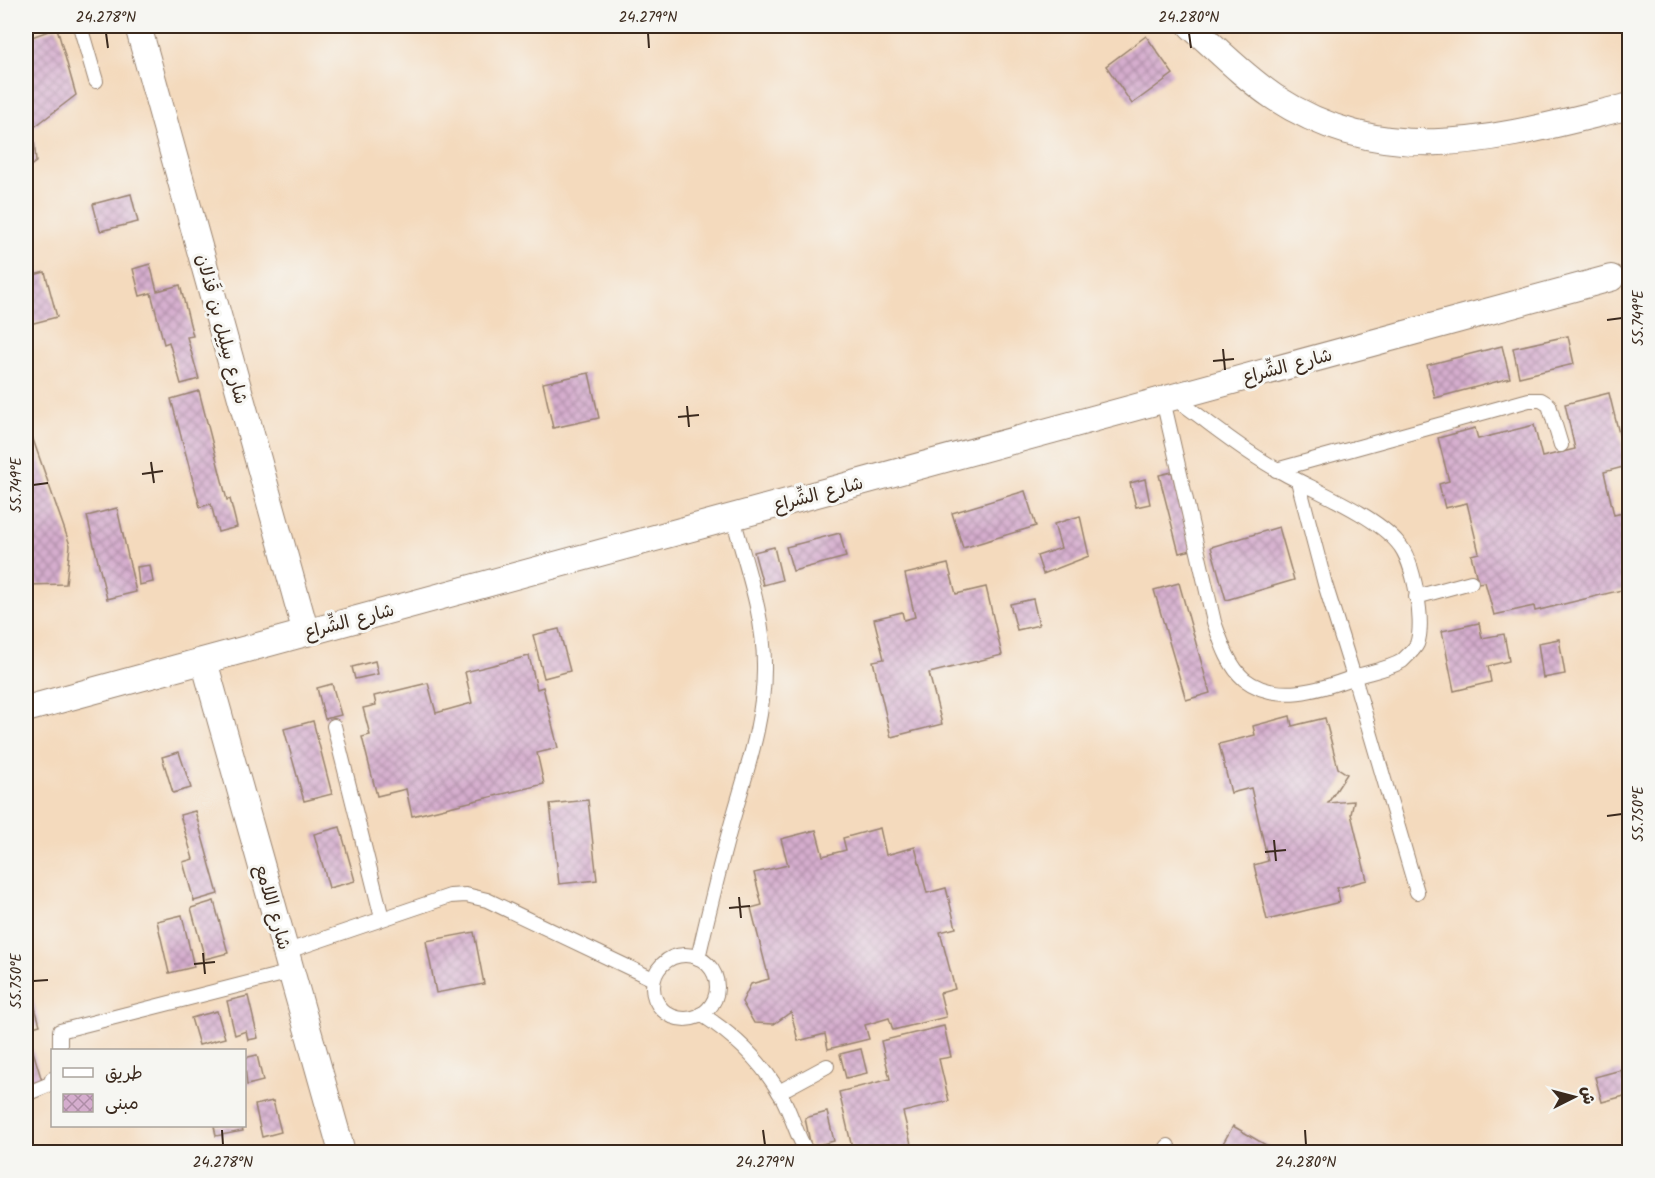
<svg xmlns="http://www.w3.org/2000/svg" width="1655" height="1178" font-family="Kalam,'Playpen Sans Arabic',sans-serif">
	<defs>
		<pattern id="building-cross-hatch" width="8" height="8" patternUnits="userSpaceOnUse" patternTransform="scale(1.5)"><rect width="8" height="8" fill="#d5adce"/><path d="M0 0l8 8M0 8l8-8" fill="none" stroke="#ae8da7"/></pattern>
	</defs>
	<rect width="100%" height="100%" fill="#f6f6f2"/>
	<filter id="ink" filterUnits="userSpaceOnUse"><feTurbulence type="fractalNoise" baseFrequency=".0167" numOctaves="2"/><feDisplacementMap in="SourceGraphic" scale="12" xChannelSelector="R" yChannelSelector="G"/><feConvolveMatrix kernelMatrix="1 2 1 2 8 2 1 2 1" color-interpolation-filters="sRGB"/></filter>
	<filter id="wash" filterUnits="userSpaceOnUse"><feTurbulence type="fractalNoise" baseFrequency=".008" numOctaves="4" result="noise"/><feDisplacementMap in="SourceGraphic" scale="24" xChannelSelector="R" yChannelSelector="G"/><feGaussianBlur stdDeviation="1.35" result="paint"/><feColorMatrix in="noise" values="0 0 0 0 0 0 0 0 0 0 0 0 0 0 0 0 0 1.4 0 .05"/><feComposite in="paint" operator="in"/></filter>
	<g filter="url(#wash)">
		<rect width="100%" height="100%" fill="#f4dabd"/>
		<g id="blocks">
			<g fill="url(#building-cross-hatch)">
				<path d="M57,28L76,95L33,128L36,162L26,169V39Z"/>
				<path d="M1146,36L1173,74L1132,104L1106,66Z"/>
				<path d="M131,194L138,222L100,231L93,204Z"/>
				<path d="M150,264L157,291L180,285L193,336L187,337L199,379L181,384L169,342L164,344L151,293L140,296L133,269Z"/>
				<path d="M45,272L57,317L26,325V277Z"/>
				<path d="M1568,336L1574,364L1519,377L1513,348Z"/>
				<path d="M1502,346L1510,378L1435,398L1427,365Z"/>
				<path d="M589,373L599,418L553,428L543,383Z"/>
				<path d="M199,391L227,500L230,499L237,527L218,532L211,504L200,507L171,399Z"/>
				<path d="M1609,393L1627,466L1604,472L1614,515L1627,512L1630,523V588L1535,611L1534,606L1494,615L1485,582L1478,583L1471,555L1479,553L1467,503L1445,508L1439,484L1449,481L1438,438L1475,428L1478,439L1534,425L1542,457L1575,449L1565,404Z"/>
				<path d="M29,428L70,545L66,584L26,585V429Z"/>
				<path d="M1172,472L1192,550L1179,553L1159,475Z"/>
				<path d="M1145,479L1150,504L1136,507L1130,483Z"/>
				<path d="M1025,491L1036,526L963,548L952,513Z"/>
				<path d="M117,508L136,592L107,599L87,516Z"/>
				<path d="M1080,516L1089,556L1043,574L1037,556L1061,548L1054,524Z"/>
				<path d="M1279,527L1294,580L1226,600L1211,547Z"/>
				<path d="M840,533L846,557L793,571L786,547Z"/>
				<path d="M774,547L782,580L763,585L754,552Z"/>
				<path d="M948,564L956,594L986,587L1002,655L929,673L942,724L891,737L873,661L884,659L874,619L902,612L904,620L915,617L905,574Z"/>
				<path d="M150,565L153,582L139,585L137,567Z"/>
				<path d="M1179,583L1210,693L1186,700L1154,590Z"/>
				<path d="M1033,599L1039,625L1017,630L1010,604Z"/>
				<path d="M1479,623L1482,638L1504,634L1509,661L1488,666L1491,682L1454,691L1442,631Z"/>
				<path d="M559,629L570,671L544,678L533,635Z"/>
				<path d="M1559,639L1565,674L1543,678L1538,643Z"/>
				<path d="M529,656L537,689L543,687L558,748L537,753L544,784L412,816L406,789L377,796L362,737L370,735L363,708L376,705L374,696L428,683L436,713L472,703L465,672Z"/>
				<path d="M375,661L378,674L355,679L352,667Z"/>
				<path d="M332,684L341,715L325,719L317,688Z"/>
				<path d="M1290,716L1292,726L1325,718L1338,768L1347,774L1328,803L1354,801L1351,814L1367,880L1337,888L1340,902L1267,920L1254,865L1268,861L1251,788L1231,793L1219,744L1255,735L1253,726Z"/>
				<path d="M313,721L332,794L304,801L284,729Z"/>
				<path d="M179,752L191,788L173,793L162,757Z"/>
				<path d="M588,800L597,880L559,884L550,804Z"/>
				<path d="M195,811L218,894L194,901L183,862L193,859L180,815Z"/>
				<path d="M340,827L355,881L329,888L314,834Z"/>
				<path d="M880,828L886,855L915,847L927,893L946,888L956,928L940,932L955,989L940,993L946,1017L893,1030L889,1018L865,1025L869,1039L828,1049L825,1034L798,1041L791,1012L774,1024L754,1023L742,1002L751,984L769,979L751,908L762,905L754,873L788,865L781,839L816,830L823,856L846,850L843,838Z"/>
				<path d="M214,901L228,953L205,959L191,908Z"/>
				<path d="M182,915L194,967L169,973L157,921Z"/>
				<path d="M474,932L484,984L436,993L426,941Z"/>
				<path d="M26,976L40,1025L26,1029Z"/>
				<path d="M248,996L258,1038L248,1040L246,1031L235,1035L227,1001Z"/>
				<path d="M217,1011L225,1038L199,1045L191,1018Z"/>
				<path d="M944,1026L951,1057L939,1059L949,1101L903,1112L913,1152H853L839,1092L890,1079L881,1041Z"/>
				<path d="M32,1048L42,1081L26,1085V1050Z"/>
				<path d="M861,1049L867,1073L846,1078L840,1054Z"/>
				<path d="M257,1055L263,1081L247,1085L244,1058Z"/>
				<path d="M1621,1070L1628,1095L1602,1102L1595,1077Z"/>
				<path d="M273,1101L281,1132L262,1137L255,1105Z"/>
				<path d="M827,1112L834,1141L811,1147L805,1118Z"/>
				<path d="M214,1126H242L243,1131L216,1136Z"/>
				<path d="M1233,1126L1278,1152H1218Z"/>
			</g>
		</g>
	</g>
	<g filter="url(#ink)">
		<use href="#blocks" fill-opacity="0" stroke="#98826e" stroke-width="1.5"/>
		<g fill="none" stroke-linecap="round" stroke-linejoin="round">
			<defs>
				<g id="service">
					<path d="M80,26L96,81"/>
					<path d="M1173,397C1208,421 1241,450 1278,470C1311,489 1374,514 1398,543C1414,561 1425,622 1417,644C1415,649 1406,657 1402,661C1389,669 1369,672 1354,677L1325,584L1298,481"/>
					<path d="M1163,400L1214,622C1221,641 1228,665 1244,679C1276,704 1320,690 1354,677L1417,892"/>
					<path d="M1276,470L1529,400H1541L1549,405L1561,445"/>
					<path d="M1416,597L1471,582"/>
					<path d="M334,726L382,918"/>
					<path d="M285,952L450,896L466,895L487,900L653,979"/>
					<circle cx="685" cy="987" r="32"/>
					<path d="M698,958C708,915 718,872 730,829C745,774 765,722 764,664C764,614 745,564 733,517"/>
					<path d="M701,1014C734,1035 763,1063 782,1097C792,1115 796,1135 807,1152"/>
					<path d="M60,1050V1031L291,972"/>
					<path d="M779,1092L827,1066"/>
					<path d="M26,1094L50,1084L52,1079"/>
					<path d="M1164,1152L1168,1146"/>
				</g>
				<g id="minor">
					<path d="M138,26L306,633"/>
					<path d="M1191,26C1218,50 1243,76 1274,97C1392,174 1505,136 1630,106"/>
					<path d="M204,661L342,1152"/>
					<path d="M26,709L1611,278"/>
				</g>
			</defs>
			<use href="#service" stroke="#98826e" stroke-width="16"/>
			<use href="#minor" stroke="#98826e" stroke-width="28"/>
			<use href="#service" stroke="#fff" stroke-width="14"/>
			<use href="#minor" stroke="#fff" stroke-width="26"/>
		</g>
	</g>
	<path fill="none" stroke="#3b2a1e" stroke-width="2" d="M106,33L108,48M648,33L649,48M1189,33L1191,48M1607,320L1622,318M1223,349L1225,370M1213,361L1234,359M687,406L689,427M678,417L699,415M151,462L154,483M142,474L163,471M33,485L48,483M1607,816L1622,814M1274,840L1276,861M1265,852L1286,850M739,897L741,918M729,908L750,906M203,953L205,974M194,964L215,962M33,981L48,980M222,1130L223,1145M763,1130L765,1145M1305,1130L1306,1145"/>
	<g text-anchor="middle" stroke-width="6" stroke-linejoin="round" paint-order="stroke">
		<g font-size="18" fill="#3b2a1e" stroke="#f6f6f2">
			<text transform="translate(222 329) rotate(75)" y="6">شارع سِلِيل بن قَذلان</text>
			<text transform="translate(1287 366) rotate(-15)" y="6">شارع الشِّراع</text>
			<text transform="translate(818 494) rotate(-15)" y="6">شارع الشِّراع</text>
			<text transform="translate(349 621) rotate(-15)" y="6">شارع الشِّراع</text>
			<text transform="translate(273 907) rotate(74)" y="6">شارع اللامع</text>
		</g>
	</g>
	<rect width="1655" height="1178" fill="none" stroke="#f6f6f2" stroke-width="66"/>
	<rect x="51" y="1049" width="195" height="78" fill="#f6f6f2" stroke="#aba49d" stroke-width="1.5"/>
	<rect x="63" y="1068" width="30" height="9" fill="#ffffff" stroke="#aba49d" stroke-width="1.5"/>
	<text x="105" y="1079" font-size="18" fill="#3b2a1e">طريق</text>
	<rect x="63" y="1094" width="30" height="18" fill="url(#building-cross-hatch)" stroke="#aba49d" stroke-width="1.5"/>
	<text x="105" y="1109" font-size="18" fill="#3b2a1e">مبنى</text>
	<g transform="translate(1574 1097) rotate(84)" stroke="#f6f6f2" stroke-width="4.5" paint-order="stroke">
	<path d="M0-4.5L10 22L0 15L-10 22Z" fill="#3b2a1e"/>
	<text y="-9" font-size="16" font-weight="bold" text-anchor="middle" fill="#3b2a1e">ش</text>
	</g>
	<rect x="33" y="33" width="1589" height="1112" fill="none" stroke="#3b2a1e" stroke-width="2"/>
	<g font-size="15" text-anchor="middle" fill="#3b2a1e">
		<text x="106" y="22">24.278°N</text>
		<text x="648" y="22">24.279°N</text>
		<text x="1189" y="22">24.280°N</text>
		<text transform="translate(1638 318) rotate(-90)" y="5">55.749°E</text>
		<text transform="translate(16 485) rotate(-90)" y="5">55.749°E</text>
		<text transform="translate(1638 814) rotate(-90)" y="5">55.750°E</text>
		<text transform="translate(16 981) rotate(-90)" y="5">55.750°E</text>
		<text x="223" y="1167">24.278°N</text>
		<text x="765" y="1167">24.279°N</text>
		<text x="1306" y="1167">24.280°N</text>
	</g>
</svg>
